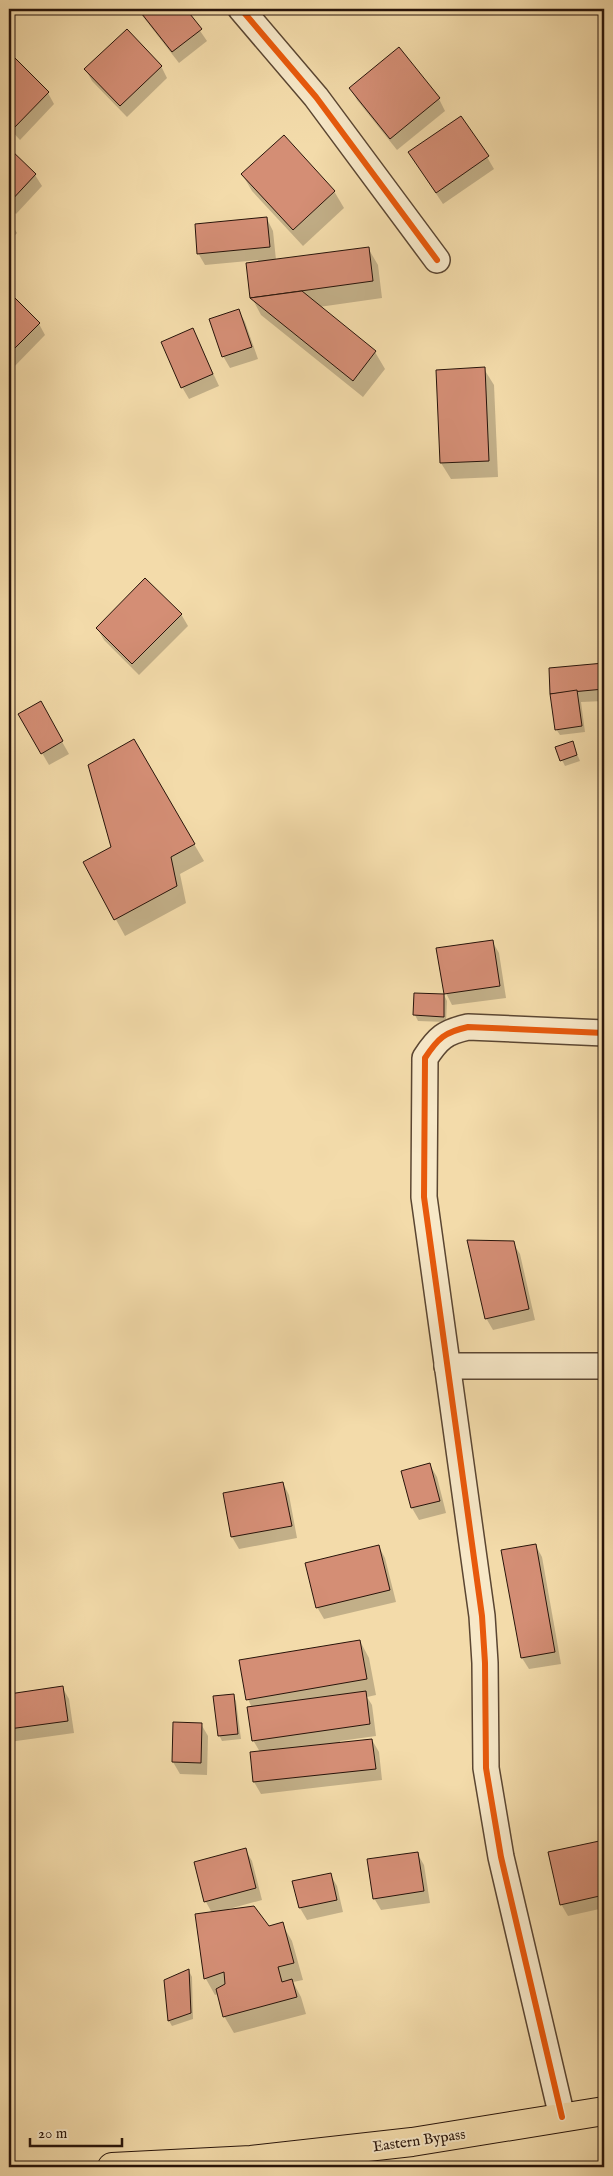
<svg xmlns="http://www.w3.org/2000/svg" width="613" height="2176" font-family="'IM FELL English',serif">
	<rect width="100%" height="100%" fill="#f3dbaa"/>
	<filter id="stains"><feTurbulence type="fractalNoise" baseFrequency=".004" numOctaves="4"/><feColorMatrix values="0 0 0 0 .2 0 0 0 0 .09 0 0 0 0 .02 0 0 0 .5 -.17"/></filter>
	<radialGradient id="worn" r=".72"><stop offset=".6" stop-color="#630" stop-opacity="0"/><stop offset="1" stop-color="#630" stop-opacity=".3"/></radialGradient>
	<g fill="#0003">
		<path d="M137,9H185L207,41L179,63Z"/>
		<path d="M399,49L439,99L445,111L397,150L357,100L350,88Z"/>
		<path d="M9,54L48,93L54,104L20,140L9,128Z"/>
		<path d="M161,66L167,78L127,117L92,81L86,70Z"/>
		<path d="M9,149L35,175L42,186L16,214L9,207Z"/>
		<path d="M409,153L487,157L494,169L443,204Z"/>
		<path d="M242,174L334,191L344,208L303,246L252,191Z"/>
		<path d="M267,219L273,231L276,260L368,248L378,265L382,298L319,307L375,352L385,369L363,397L261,315L252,298L258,260L205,265L198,253Z"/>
		<path d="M9,220L17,233L9,242Z"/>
		<path d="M9,294L39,324L45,335L9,372Z"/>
		<path d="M239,311L245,322L258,359L230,368L223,356Z"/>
		<path d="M193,330L219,386L189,399L182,387Z"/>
		<path d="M484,369L494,385L498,477L451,479L441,463Z"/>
		<path d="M181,614L188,626L139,675L104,640L97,628Z"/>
		<path d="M604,665V701L581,702L585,732L560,735L556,729L551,669Z"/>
		<path d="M40,703L69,754L49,765L20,715Z"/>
		<path d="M133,740L204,861L180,874L186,903L125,936L85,863L112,848Z"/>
		<path d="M572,742L580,761L565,766L562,760Z"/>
		<path d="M492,941L499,953L506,998L452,1005L446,993Z"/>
		<path d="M415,994L444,995L447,1001L446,1022L418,1021L415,1015Z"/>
		<path d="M513,1243L520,1254L535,1320L493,1330L486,1318Z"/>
		<path d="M430,1465L437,1477L446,1513L419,1520L412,1508L402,1472Z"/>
		<path d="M283,1483L289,1495L297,1538L239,1549L232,1537L224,1494Z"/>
		<path d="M536,1546L542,1557L561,1664L529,1669L522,1658Z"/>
		<path d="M379,1547L385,1558L396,1602L324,1619L317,1607Z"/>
		<path d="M360,1641L369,1658L376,1695L367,1697L372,1705L376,1736L340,1741V1743L372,1740L379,1752L382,1780L261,1794L254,1782L260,1752L253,1740L252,1708L248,1699Z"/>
		<path d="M62,1687L69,1699L74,1733L9,1742V1695Z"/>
		<path d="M233,1695L236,1701L241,1739L222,1741L219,1735Z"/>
		<path d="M174,1723L201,1724L208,1736L207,1775L180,1774L173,1762Z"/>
		<path d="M604,1841V1908L568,1916L561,1904L549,1853Z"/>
		<path d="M245,1849L252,1861L262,1900L225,1910L226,1911L268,1927L282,1924L292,1941L303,1980L293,1982L301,1997L306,2014L234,2033L224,2016L218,1994L215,1995L206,1979L197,1915L212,1913L206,1902L195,1863Z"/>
		<path d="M417,1853L424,1865L430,1903L381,1910L374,1898Z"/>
		<path d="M330,1874L337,1886L343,1912L307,1920L300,1908L294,1882Z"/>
		<path d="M189,1971L192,1977L193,2019L172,2026L169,2021L166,1981Z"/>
	</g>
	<g fill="#d48e75" stroke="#28140a">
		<path d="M138,9H186L202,29L172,52Z"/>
		<path d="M127,29L162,66L120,106L84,69Z"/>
		<path d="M399,47L440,98L390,139L349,88Z"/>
		<path d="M9,52L49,92L13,129L9,125Z"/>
		<path d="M461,116L489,156L436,193L408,152Z"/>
		<path d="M284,135L335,191L293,230L241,174Z"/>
		<path d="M9,148L36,174L9,203Z"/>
		<path d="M267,217L270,247L197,254L195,224Z"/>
		<path d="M369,247L373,281L250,298L246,263Z"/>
		<path d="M302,291L376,351L353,381L250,298Z"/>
		<path d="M9,292L40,323L9,354Z"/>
		<path d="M239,309L252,347L222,357L209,319Z"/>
		<path d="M193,328L213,374L181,388L161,342Z"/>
		<path d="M485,367L489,461L440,463L436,370Z"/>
		<path d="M145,578L182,614L132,664L96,628Z"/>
		<path d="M604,663V689L550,694L549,668Z"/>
		<path d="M577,690L582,726L555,730L550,694Z"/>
		<path d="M41,701L63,741L41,754L18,714Z"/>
		<path d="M134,739L195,844L171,857L177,886L114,920L83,862L111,847L88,765Z"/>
		<path d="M573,741L577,755L560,761L555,747Z"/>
		<path d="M493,940L500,986L444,994L436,948Z"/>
		<path d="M414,993L444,994V1017L413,1015Z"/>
		<path d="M467,1240L514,1241L529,1309L485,1319Z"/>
		<path d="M430,1463L440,1501L411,1508L401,1471Z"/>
		<path d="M283,1482L292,1526L231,1537L223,1493Z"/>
		<path d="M536,1544L555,1652L521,1658L501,1550Z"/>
		<path d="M379,1545L390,1590L316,1608L305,1563Z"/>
		<path d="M360,1640L367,1679L246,1700L239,1660Z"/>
		<path d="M63,1686L68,1721L9,1729V1694Z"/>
		<path d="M366,1691L370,1724L252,1741L247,1707Z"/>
		<path d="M234,1694L238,1734L218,1736L213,1696Z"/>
		<path d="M173,1722L202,1723L201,1763L172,1762Z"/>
		<path d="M372,1739L376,1769L253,1782L250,1752Z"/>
		<path d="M604,1840V1895L560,1905L548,1852Z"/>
		<path d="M246,1848L256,1888L204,1902L194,1862Z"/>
		<path d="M418,1852L424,1891L373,1899L367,1859Z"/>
		<path d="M331,1873L337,1900L299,1908L292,1881Z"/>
		<path d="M254,1906L269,1926L283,1922L294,1963L278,1967L282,1982L292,1979L297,1997L223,2017L216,1989L225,1984L224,1972L204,1979L195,1914Z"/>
		<path d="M189,1969L191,2013L168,2021L164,1980Z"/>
	</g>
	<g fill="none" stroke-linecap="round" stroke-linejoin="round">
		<defs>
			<g id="street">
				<path d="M241,9L316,97L437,260"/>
				<path d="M447,1366H604"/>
				<path d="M562,2117L501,1857L486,1768L485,1663L482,1616L424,1197L425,1058C438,1038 445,1032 468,1027L604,1033"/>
			</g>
			<path id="primary" d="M112,2167L251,2160L412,2142L604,2111"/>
		</defs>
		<use href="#street" stroke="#5b4632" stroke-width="28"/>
		<use href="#primary" stroke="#28140a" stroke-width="30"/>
		<use href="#street" stroke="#f7e8c8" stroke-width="25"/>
		<use href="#primary" stroke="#f3dbaa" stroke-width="28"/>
		<defs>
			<g id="cycleway">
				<path d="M241,9L316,97L437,260"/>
				<path d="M562,2117L501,1857L486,1768L485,1663L482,1616L424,1197L425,1058C438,1038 445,1032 468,1027L604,1033"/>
			</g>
		</defs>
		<use href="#cycleway" stroke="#f7e8c8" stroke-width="9"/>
		<use href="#cycleway" stroke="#e8590c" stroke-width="6"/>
	</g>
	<g text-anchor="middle" stroke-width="4" stroke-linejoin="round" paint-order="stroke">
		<g font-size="15" fill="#28140a" stroke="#f7e8c8">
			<text transform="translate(419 2140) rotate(-8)" y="5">Eastern Bypass</text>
		</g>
	</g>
	<rect width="613" height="2176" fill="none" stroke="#f3dbaa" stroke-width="30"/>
	<rect x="10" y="10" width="593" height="2156" fill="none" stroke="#28140a" stroke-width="2.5"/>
	<rect x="15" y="15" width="583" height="2146" fill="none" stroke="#28140a"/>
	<path d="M30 2138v8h92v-8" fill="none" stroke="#28140a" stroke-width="2.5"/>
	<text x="38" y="2138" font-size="15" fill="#28140a" stroke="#f7e8c8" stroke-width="4" paint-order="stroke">20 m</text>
	<rect width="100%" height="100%" filter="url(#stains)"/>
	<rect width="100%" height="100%" fill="url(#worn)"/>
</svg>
